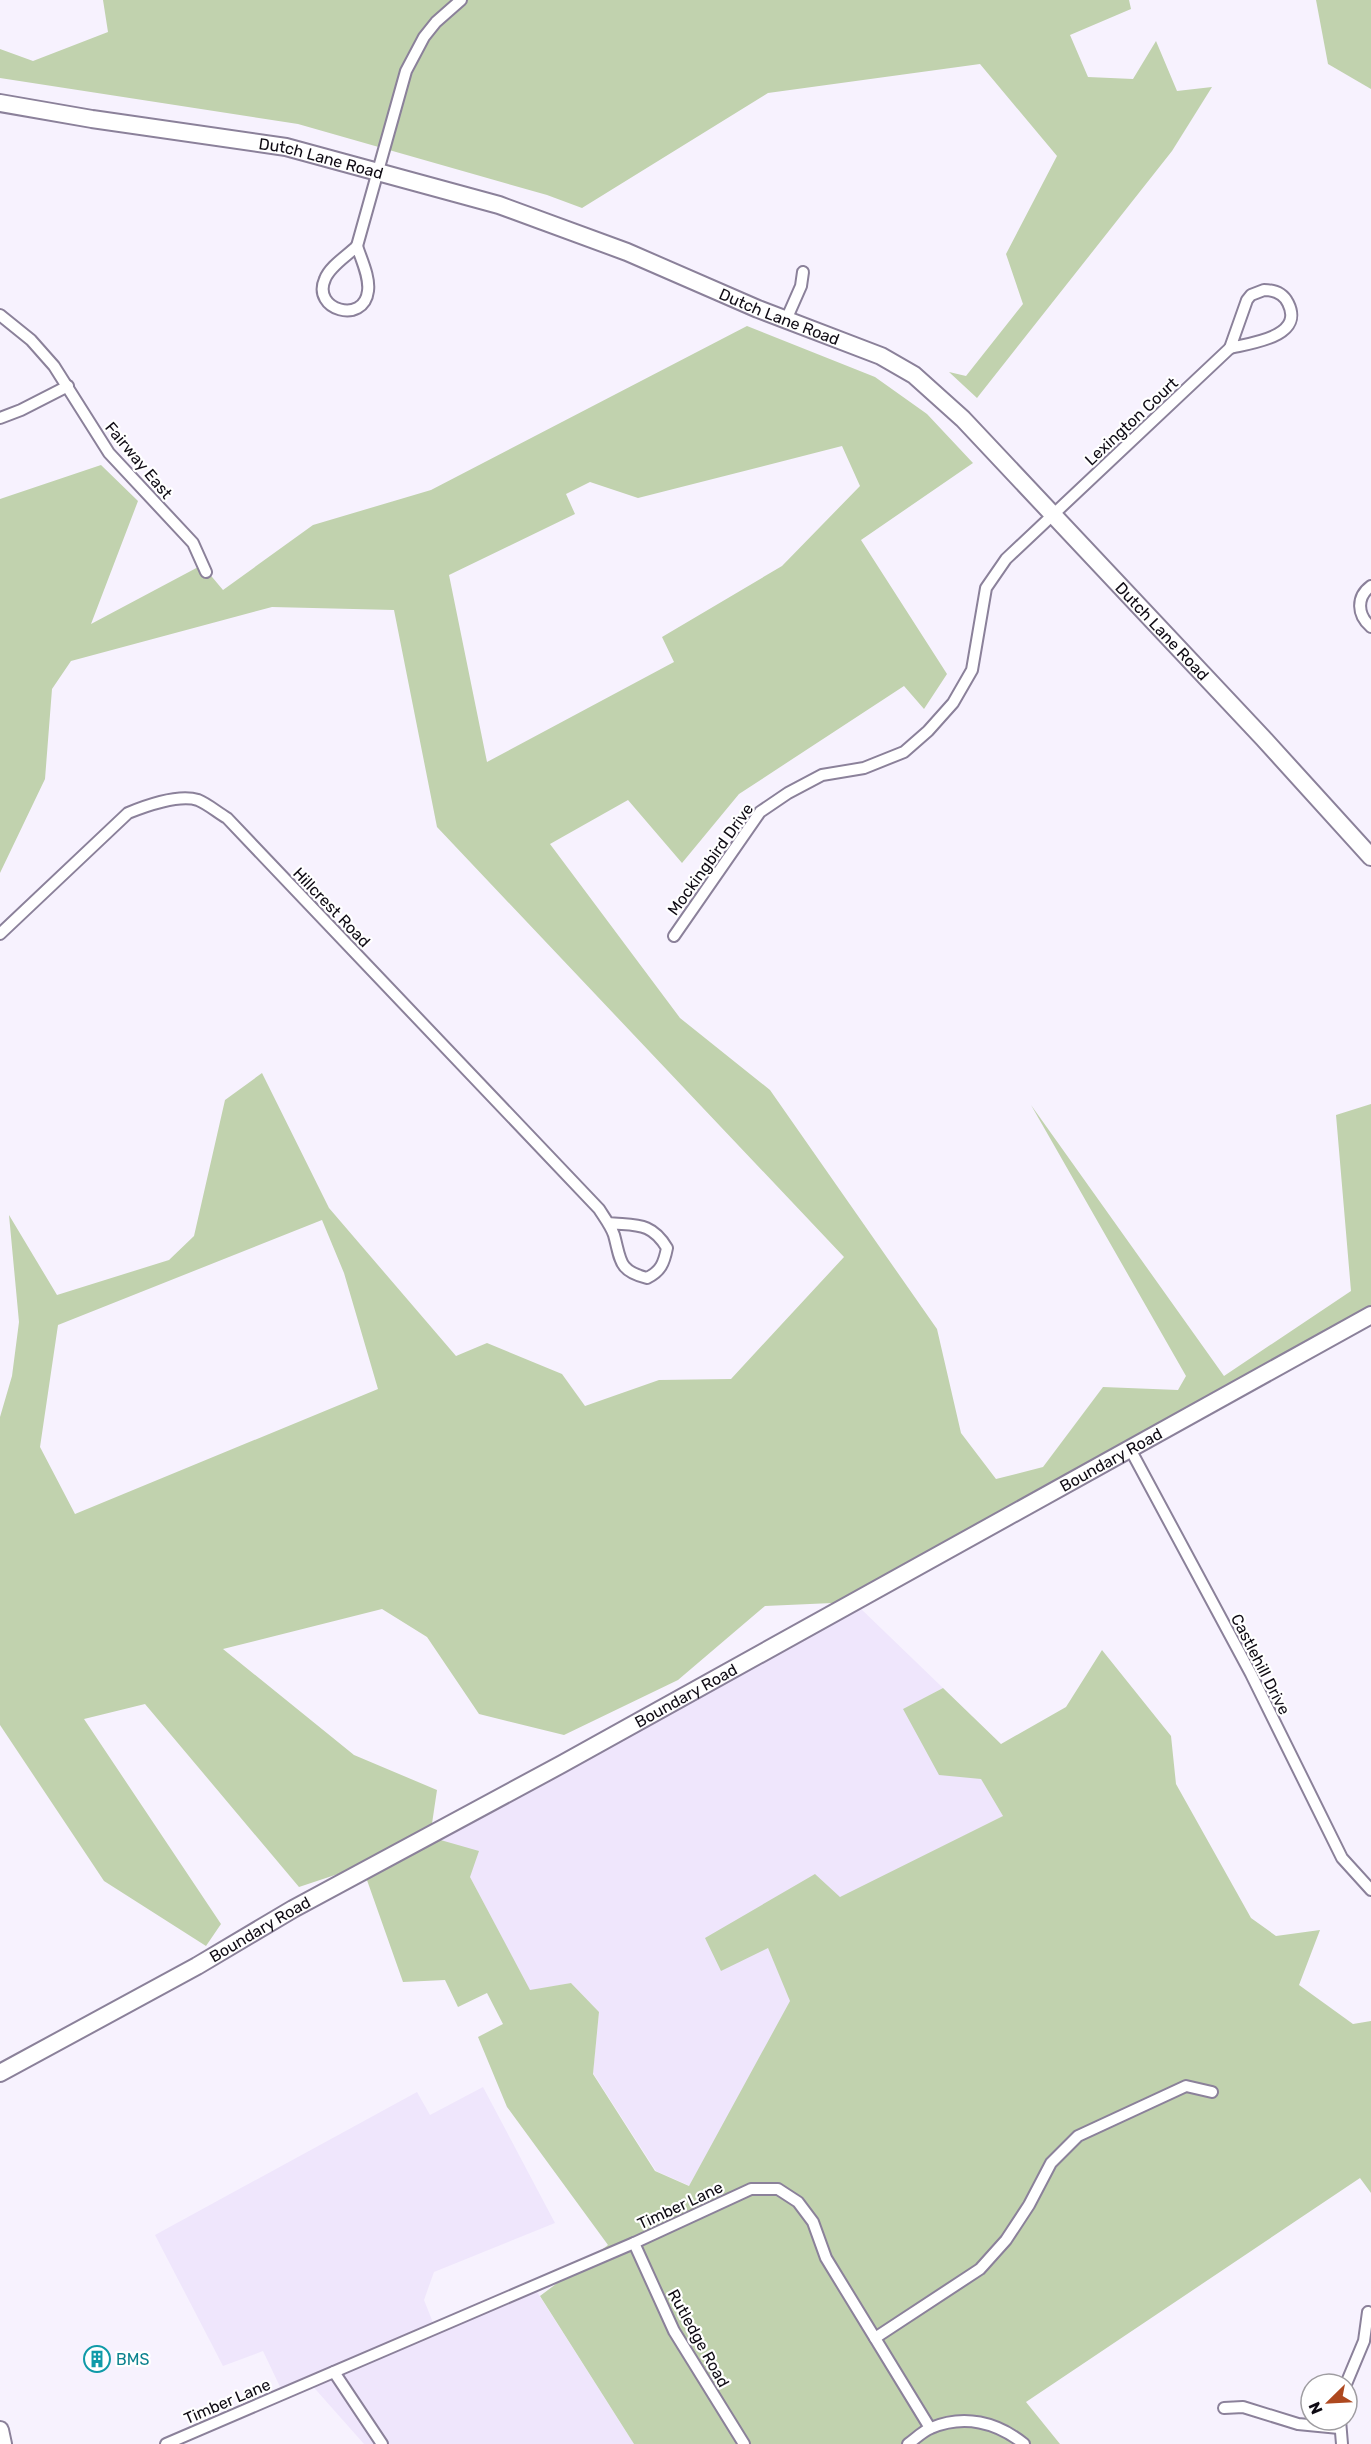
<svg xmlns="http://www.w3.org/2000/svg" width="1371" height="2444" font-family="Rubik,sans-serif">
	<rect width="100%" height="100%" fill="#f7f2fe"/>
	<g fill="#efe6fc">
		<path d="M858,1606L943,1688L904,1709L981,1779L1003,1816L840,1898L768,1948L791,2001L690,2186L656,2171L593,2073L599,2012L571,1983L530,1991L470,1877L430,1837Z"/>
		<path d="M483,2087L555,2223L434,2272L424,2300L434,2325L532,2284L634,2444H364L309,2382L283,2393L263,2351L223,2366L155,2235L417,2092L430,2115Z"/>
	</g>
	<g fill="#c1d2ae" fill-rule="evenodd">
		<path d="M103,0H1129L1131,9L1070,35L1088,77L1133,79L1156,41L1177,91L1212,87L1172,151L977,398L949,372L966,376L1023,304L1006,254L1057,156L980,64L768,93L582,208L547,195L298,124L0,78V49L33,61L108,32Z"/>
		<path d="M1316,0H1371V89L1328,64Z"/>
		<path d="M747,326L875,377L927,414L973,463L861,540L947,674L924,709L904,686L739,794L682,863L628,800L550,844L680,1018L770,1090L937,1329L961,1433L996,1479L1043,1467L1103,1387L1178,1390L1186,1376L1031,1105L1224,1376L1351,1291L1336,1115L1371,1104V1314L855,1602L765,1606L678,1680L564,1735L479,1714L427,1637L382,1609L223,1649L354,1755L437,1790L430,1837L479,1851L470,1877L530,1990L571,1983L599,2012L593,2074L655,2171L689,2186L790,2001L768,1948L721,1971L705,1938L815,1874L840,1897L1003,1816L981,1779L939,1775L903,1709L943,1688L1001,1744L1066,1707L1102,1650L1171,1736L1176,1784L1251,1918L1276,1936L1320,1930L1299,1985L1353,2024L1371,2021V2193L1360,2178L1026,2402L1060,2444H634L540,2296L608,2245L507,2107L478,2037L503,2024L487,1993L458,2007L445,1980L403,1982L362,1866L299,1887L145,1704L84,1719L221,1924L206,1946L104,1881L0,1725V1417L12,1376L19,1322L9,1215L57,1295L169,1260L194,1236L225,1100L262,1073L329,1208L456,1356L487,1343L562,1374L585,1406L659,1380L731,1379L844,1257L437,827L394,610L272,607L71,661L52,689L45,779L0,873V499L101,465L138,501L91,624L202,565L223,590L313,525L431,490ZM842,446L860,486L782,566L662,637L674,662L487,762L449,575L575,514L566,494L590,482L638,498ZM322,1220L344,1273L378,1389L75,1514L40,1447L58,1325Z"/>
	</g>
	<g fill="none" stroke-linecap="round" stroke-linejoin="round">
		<defs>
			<g id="street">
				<path d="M357,246L406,71L424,37L436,22L461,0"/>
				<path d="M357,246C361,259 370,277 368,291C364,325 311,310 325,279C330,266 347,256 357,246Z"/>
				<path d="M1264,290C1274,290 1283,293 1288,303C1305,337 1251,343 1230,348L1247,300L1251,295Z"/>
				<path d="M0,315L31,340L54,366L109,453L193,543L206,572"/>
				<path d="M786,320L801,286L803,272"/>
				<path d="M0,418L21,410L68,386"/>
				<path d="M1371,586C1356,597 1357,615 1371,627"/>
				<path d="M0,934L128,813C145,806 179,794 198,800C208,804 218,813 227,818L599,1209C604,1217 611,1226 614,1235C621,1260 618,1271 647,1278C661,1271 664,1263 667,1248C651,1221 635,1226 608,1223"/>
				<path d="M674,936L760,812L788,793L822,775L864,768L904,752L928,731L953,703L972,670L986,588L1006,559L1230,348"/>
				<path d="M1129,1447L1251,1674L1342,1858L1371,1890"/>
				<path d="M634,2243L674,2331L744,2444"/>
				<path d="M875,2338L980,2269L1006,2240L1029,2205L1051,2163L1078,2136L1186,2086L1212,2092"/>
				<path d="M334,2372L382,2444"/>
				<path d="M1346,2384L1364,2341L1368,2312"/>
				<path d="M1224,2408L1243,2407L1298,2424L1339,2428"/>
				<path d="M1340,2420L1342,2444"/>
				<path d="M166,2444L634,2243L751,2189H778L798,2202L813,2222L826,2258L930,2428"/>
				<path d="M908,2444C915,2439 923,2431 931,2428C964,2414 997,2422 1024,2444"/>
			</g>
			<g id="secondary">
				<path id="s1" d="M0,103L92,119L286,147L499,205L627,252L758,309L881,356L914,375L963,419L1263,738L1371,857"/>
				<path id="s2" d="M0,2073L197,1966L293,1909L562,1764L1371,1315"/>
				<path d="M0,2430L3,2444"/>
			</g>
		</defs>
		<use href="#street" stroke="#8b819a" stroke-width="14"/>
		<use href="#secondary" stroke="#8b819a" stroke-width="20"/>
		<use href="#street" stroke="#fff" stroke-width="10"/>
		<use href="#secondary" stroke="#fff" stroke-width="16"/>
	</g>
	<defs>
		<symbol id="building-ring" viewBox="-11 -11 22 22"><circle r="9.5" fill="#fff" stroke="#0f9aa8" stroke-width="1.5"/><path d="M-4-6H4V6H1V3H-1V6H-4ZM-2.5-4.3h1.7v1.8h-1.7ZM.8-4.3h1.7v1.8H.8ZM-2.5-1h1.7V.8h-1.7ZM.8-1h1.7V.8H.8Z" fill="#0f9aa8"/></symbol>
	</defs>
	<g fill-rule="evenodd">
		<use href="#building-ring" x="82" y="2344" width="30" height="30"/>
	</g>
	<g text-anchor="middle" stroke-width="4.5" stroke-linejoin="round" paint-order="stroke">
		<g font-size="16" fill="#0f0b14" stroke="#fff">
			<text dy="6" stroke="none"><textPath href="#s1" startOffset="326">Dutch Lane Road</textPath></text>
			<text dy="6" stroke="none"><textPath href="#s1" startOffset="812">Dutch Lane Road</textPath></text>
			<text transform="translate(1131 421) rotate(-43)" y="6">Lexington Court</text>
			<text transform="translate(139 460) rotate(50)" y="6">Fairway East</text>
			<text dy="6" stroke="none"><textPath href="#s1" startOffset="1316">Dutch Lane Road</textPath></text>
			<text transform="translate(710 859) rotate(-54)" y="6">Mockingbird Drive</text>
			<text transform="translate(332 907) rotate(46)" y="6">Hillcrest Road</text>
			<text dy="6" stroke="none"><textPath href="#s2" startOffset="1269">Boundary Road</textPath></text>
			<text transform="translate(1261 1664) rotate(63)" y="6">Castlehill Drive</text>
			<text dy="6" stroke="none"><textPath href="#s2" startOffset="783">Boundary Road</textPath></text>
			<text dy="6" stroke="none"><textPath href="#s2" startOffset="297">Boundary Road</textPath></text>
			<text transform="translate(680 2205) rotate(-25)" y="6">Timber Lane</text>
			<text transform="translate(699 2338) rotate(61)" y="6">Rutledge Road</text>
			<text transform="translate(227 2401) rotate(-23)" y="6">Timber Lane</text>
		</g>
		<g font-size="16" fill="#0d838f" stroke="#fff" text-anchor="start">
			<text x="116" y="2365">BMS</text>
		</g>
	</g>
	<g transform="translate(1329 2402) rotate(246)"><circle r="28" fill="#ffffff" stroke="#9f9da1" stroke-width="1.5"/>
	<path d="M0-4.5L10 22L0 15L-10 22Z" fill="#ae481f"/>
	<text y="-9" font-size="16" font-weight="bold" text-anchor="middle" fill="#0f0b14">N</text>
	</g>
</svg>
